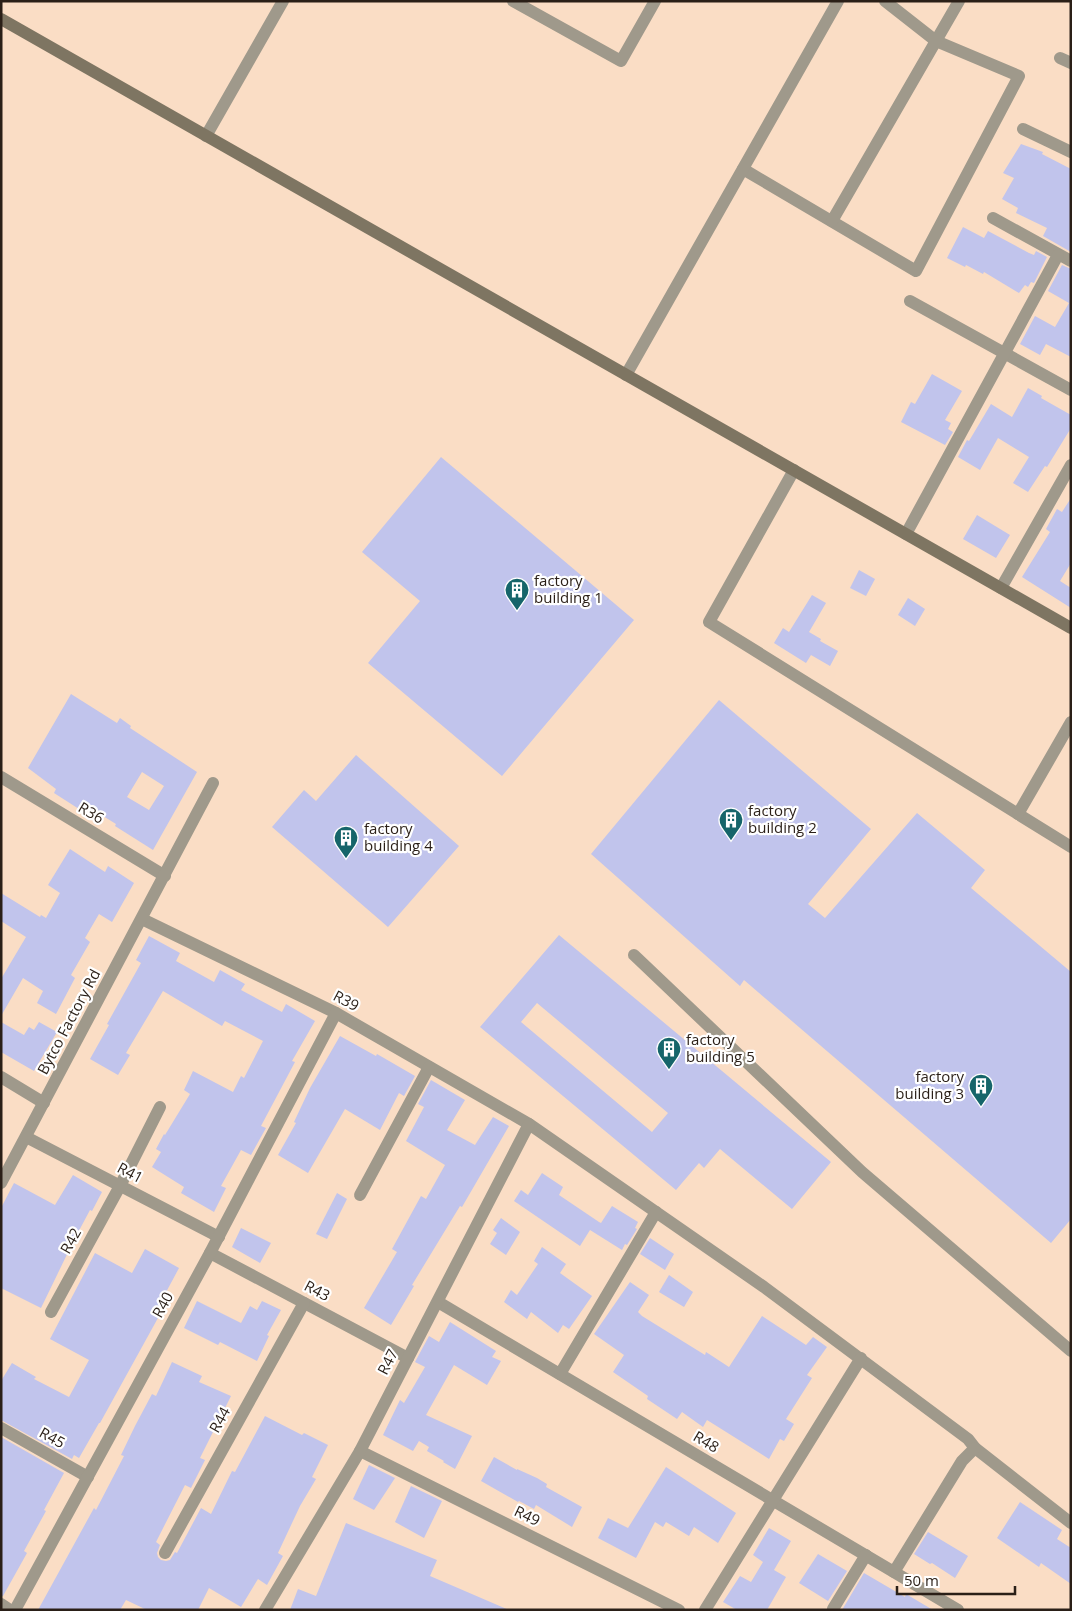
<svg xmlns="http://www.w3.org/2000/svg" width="1072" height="1611" font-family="'Open Sans',sans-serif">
	<rect width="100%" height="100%" fill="#faddc5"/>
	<g fill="#c1c4ec" fill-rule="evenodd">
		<path d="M1021,144L1043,152L1042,154L1071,169V252L1043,236L1047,228L1016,213L1018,208L1002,199L1014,178L1003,173Z"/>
		<path d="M963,227L984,238L988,231L1029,253L1034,255L1036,251L1047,257L1034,283L1031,282L1028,287L1025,285L1019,293L984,272L983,274L966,265L965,267L947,258Z"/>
		<path d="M1062,265L1071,269V357L1046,344L1040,355L1020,344L1035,316L1055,327L1069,303L1048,291Z"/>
		<path d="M932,374L962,391L945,420L951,423L948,429L953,432L945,445L901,422L911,402L915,404Z"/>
		<path d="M1028,388L1042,396L1041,398L1071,415V428L1047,467L1045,466L1028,492L1013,483L1029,457L998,438L980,470L958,457L967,440L969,441L991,404L1012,417Z"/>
		<path d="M441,457L634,620L502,776L368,663L420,601L362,552Z"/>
		<path d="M1071,498V563L1060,581L1071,588V608L1022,577L1050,532L1046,529L1057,509L1062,512Z"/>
		<path d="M977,515L1010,535L996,558L963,539Z"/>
		<path d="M859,570L875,579L866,596L850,588Z"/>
		<path d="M812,595L826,603L809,632L821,639L820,641L838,651L830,666L811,655L806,663L774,643L783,628L789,632Z"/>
		<path d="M908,598L925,609L915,626L898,615Z"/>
		<path d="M71,694L117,723L120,718L131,726L130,728L197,772L153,850L115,826L116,824L82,803L79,809L54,793L56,789L28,768ZM142,772L164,786L149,810L127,797Z"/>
		<path d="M719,700L871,829L808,904L825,918L917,813L985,870L971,888L1071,972V1219L1051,1243L744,980L740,986L591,854Z"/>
		<path d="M356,755L459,846L388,927L272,827L304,790L316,801Z"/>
		<path d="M70,849L105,872L108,866L134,883L112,922L99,914L85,938L90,942L71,975L75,978L56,1014L37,1003L43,991L23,978L1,1016V979L26,937L1,921V893L40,917L41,915L46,918L60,893L48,885Z"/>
		<path d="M559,935L831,1162L792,1209L720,1149L704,1168L699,1163L676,1190L480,1027ZM537,1003L668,1113L652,1132L521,1022Z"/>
		<path d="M149,936L180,953L176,961L214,982L220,970L245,984L241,990L282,1012L286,1004L315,1021L292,1061L295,1062L261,1126L266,1128L251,1155L241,1150L221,1186L226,1188L214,1212L181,1193L184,1187L152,1167L161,1152L156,1149L164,1134L165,1135L190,1094L184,1090L193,1071L233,1092L241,1076L244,1078L263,1041L225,1021L222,1026L163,991L126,1053L130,1055L118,1075L90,1059L109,1025L107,1024L141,963L136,960Z"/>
		<path d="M1,1022L24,1035L29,1027L34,1030L39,1022L57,1032L34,1071L1,1052Z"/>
		<path d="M340,1036L376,1056L377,1054L415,1076L404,1096L399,1093L380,1130L345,1109L308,1173L278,1155L296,1123L294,1122L310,1088Z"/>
		<path d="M431,1080L465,1100L447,1130L475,1145L493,1117L509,1126L462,1207L460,1206L412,1285L414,1286L391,1325L364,1308L397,1252L392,1249L421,1196L426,1199L445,1165L406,1141L424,1107L418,1104Z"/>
		<path d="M542,1173L563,1187L559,1195L599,1222L601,1223L612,1206L638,1222L635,1228L637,1229L627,1245L625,1244L622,1250L590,1230L580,1246L514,1201L521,1190L528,1195Z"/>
		<path d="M73,1175L102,1192L92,1211L90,1210L74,1240L41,1308L1,1288V1208L14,1183L55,1205Z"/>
		<path d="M337,1193L347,1199L327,1239L316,1234Z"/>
		<path d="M501,1218L520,1232L506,1255L490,1244L497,1233L493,1230Z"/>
		<path d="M241,1228L271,1243L260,1263L232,1247Z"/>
		<path d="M650,1238L674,1254L665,1270L640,1254Z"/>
		<path d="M542,1247L566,1264L560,1273L592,1296L569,1329L563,1325L558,1333L531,1312L527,1319L504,1302L511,1290L517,1295L538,1264L534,1261Z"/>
		<path d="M145,1249L179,1268L164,1296L169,1298L100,1423H99L79,1458L74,1455L72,1459L1,1420V1381L12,1363L36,1377L34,1379L69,1397L89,1360L50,1339L95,1253L132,1273Z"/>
		<path d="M669,1275L693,1292L684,1307L659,1292Z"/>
		<path d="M630,1282L649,1295L638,1312L642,1316L705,1355L706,1352L729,1367L762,1316L806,1345L813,1337L827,1347L807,1375L812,1378L786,1419L794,1424L784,1441L780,1439L769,1459L707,1420L703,1427L682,1412L677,1419L647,1399L648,1396L613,1372L624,1355L594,1334Z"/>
		<path d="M197,1301L241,1323L250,1306L257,1310L262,1301L281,1310L267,1335L269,1336L257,1361L220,1342L218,1345L184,1328Z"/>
		<path d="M450,1322L496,1351L492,1357L501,1361L487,1385L454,1365L426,1415L472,1436L455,1469L443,1462L444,1461L427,1451L429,1447L419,1441L413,1451L383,1435L400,1400L404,1403L425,1367L415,1362L429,1336L439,1342Z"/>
		<path d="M172,1362L202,1376L199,1382L231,1396L200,1458L205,1460L191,1488L185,1485L156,1542L160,1545L157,1553L158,1557L161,1560L166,1561L170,1560L175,1552L177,1553L201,1508L211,1514L232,1471L235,1472L265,1416L302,1435L304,1433L328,1445L312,1477L316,1479L300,1506L278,1553L283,1556L267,1585L258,1579L241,1607L209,1588L198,1610H147L126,1600L120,1610H38L94,1508L96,1510L124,1456L121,1455L135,1426L152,1394L156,1396Z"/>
		<path d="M1,1437L64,1473L44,1510L46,1511L24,1551L27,1553L3,1596H1Z"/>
		<path d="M494,1457L517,1470V1469L537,1478L547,1484L546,1487L582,1507L572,1527L536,1505L534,1509L519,1501L518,1502L481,1481Z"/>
		<path d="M369,1465L395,1478L374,1510L353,1499Z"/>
		<path d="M666,1467L736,1513L718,1543L694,1527L689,1536L666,1522L663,1527L655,1522L636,1558L598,1538L608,1518L628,1528Z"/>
		<path d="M411,1486L442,1501L424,1538L395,1522Z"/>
		<path d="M1020,1502L1062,1530L1057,1539L1071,1548V1584L1041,1563L1039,1567L997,1538Z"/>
		<path d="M346,1523L437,1560L430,1576L509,1610H290L298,1589L316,1596Z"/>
		<path d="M769,1528L791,1541L774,1570L786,1577L767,1610H737L723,1602L740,1576L751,1582L763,1562L753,1555Z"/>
		<path d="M928,1532L968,1556L955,1578L932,1563L930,1564L914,1554Z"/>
		<path d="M818,1554L847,1571L828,1601L799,1583Z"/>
		<path d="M864,1573L905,1597L906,1594L933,1610H842Z"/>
	</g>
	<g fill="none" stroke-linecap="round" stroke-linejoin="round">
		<g stroke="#9f998b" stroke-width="12">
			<path d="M513,1L621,61L655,1"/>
			<path d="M1060,58L1071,63"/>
			<path d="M1023,129L1071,152"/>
			<path d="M206,136L283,1"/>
			<path d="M743,169L916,271L1019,76L936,41L885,1"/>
			<path d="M993,218L1071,261"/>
			<path d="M832,221L959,1"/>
			<path d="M910,301L1071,390"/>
			<path d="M626,375L838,1"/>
			<path d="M794,470L709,622L1071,847"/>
			<path d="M906,534L1058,255"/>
			<path d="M1001,588L1071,465"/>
			<path d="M1,777L165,876"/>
			<path d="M1018,814L1071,722"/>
			<path d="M142,919L336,1013L529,1124L764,1287L968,1439L975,1448L1071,1523"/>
			<path d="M634,955L862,1172L1071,1351"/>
			<path d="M1,1077L44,1103"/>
			<path d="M26,1137L219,1237"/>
			<path d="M1,1183L213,783"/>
			<path d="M360,1195L429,1067"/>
			<path d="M210,1253L408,1358"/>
			<path d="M438,1302L958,1610"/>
			<path d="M51,1312L120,1186L160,1107"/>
			<path d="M560,1374L656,1212"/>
			<path d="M1,1428L88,1477"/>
			<path d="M360,1451L679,1610"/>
			<path d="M165,1553L304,1303"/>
			<path d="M894,1572L962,1461L975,1448"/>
			<path d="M1,1604L10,1610"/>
			<path d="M833,1609L866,1555"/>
			<path d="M15,1610L210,1253L336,1013"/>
			<path d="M265,1610L360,1451L529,1124"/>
			<path d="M705,1610L861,1358"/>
		</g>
		<path stroke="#7e7562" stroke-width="12" d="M1,19L1071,628"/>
	</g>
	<defs>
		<symbol id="building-pin" viewBox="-11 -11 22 30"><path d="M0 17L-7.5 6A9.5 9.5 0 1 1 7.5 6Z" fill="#16656a" stroke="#fff"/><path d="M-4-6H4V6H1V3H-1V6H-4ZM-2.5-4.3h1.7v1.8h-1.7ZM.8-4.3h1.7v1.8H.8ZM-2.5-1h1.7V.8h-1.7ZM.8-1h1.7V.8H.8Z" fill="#fff"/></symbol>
	</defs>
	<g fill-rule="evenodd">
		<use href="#building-pin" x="503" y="576" width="28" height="38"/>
		<use href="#building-pin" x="717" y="806" width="28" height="38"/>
		<use href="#building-pin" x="332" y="824" width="28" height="38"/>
		<use href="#building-pin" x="655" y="1035" width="28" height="38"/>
		<use href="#building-pin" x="967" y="1072" width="28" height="38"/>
	</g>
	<g text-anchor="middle" stroke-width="4.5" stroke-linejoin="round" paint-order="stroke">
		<g font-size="15" fill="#2a1f17" stroke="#fff" text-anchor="start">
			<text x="534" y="586">factory<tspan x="534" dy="17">building 1</tspan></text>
			<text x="748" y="816">factory<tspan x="748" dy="17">building 2</tspan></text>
			<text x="364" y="834">factory<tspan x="364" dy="17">building 4</tspan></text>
			<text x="686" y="1045">factory<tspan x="686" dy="17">building 5</tspan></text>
			<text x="964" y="1082" text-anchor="end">factory<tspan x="964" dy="17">building 3</tspan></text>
		</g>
		<g font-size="15" fill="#2a1f17" stroke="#fff">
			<text transform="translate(91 813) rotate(31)" y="5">R36</text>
			<text transform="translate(346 1001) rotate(28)" y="5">R39</text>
			<text transform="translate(69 1022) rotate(-62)" y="5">Bytco Factory Rd</text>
			<text transform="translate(130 1173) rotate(28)" y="5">R41</text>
			<text transform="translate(71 1241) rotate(-61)" y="5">R42</text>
			<text transform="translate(317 1291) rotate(28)" y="5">R43</text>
			<text transform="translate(163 1305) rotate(-61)" y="5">R40</text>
			<text transform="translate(388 1362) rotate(-63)" y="5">R47</text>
			<text transform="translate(220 1420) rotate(-61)" y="5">R44</text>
			<text transform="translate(52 1438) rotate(29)" y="5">R45</text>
			<text transform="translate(706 1442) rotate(31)" y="5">R48</text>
			<text transform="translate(527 1516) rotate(26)" y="5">R49</text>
		</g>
	</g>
	<rect width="1072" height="1611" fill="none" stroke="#2a1f17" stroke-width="5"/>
	<path d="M897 1586v8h118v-8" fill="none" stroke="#2a1f17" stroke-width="2.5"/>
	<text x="904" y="1586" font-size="15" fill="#2a1f17" stroke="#ffffff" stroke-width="4" paint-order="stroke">50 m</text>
</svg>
